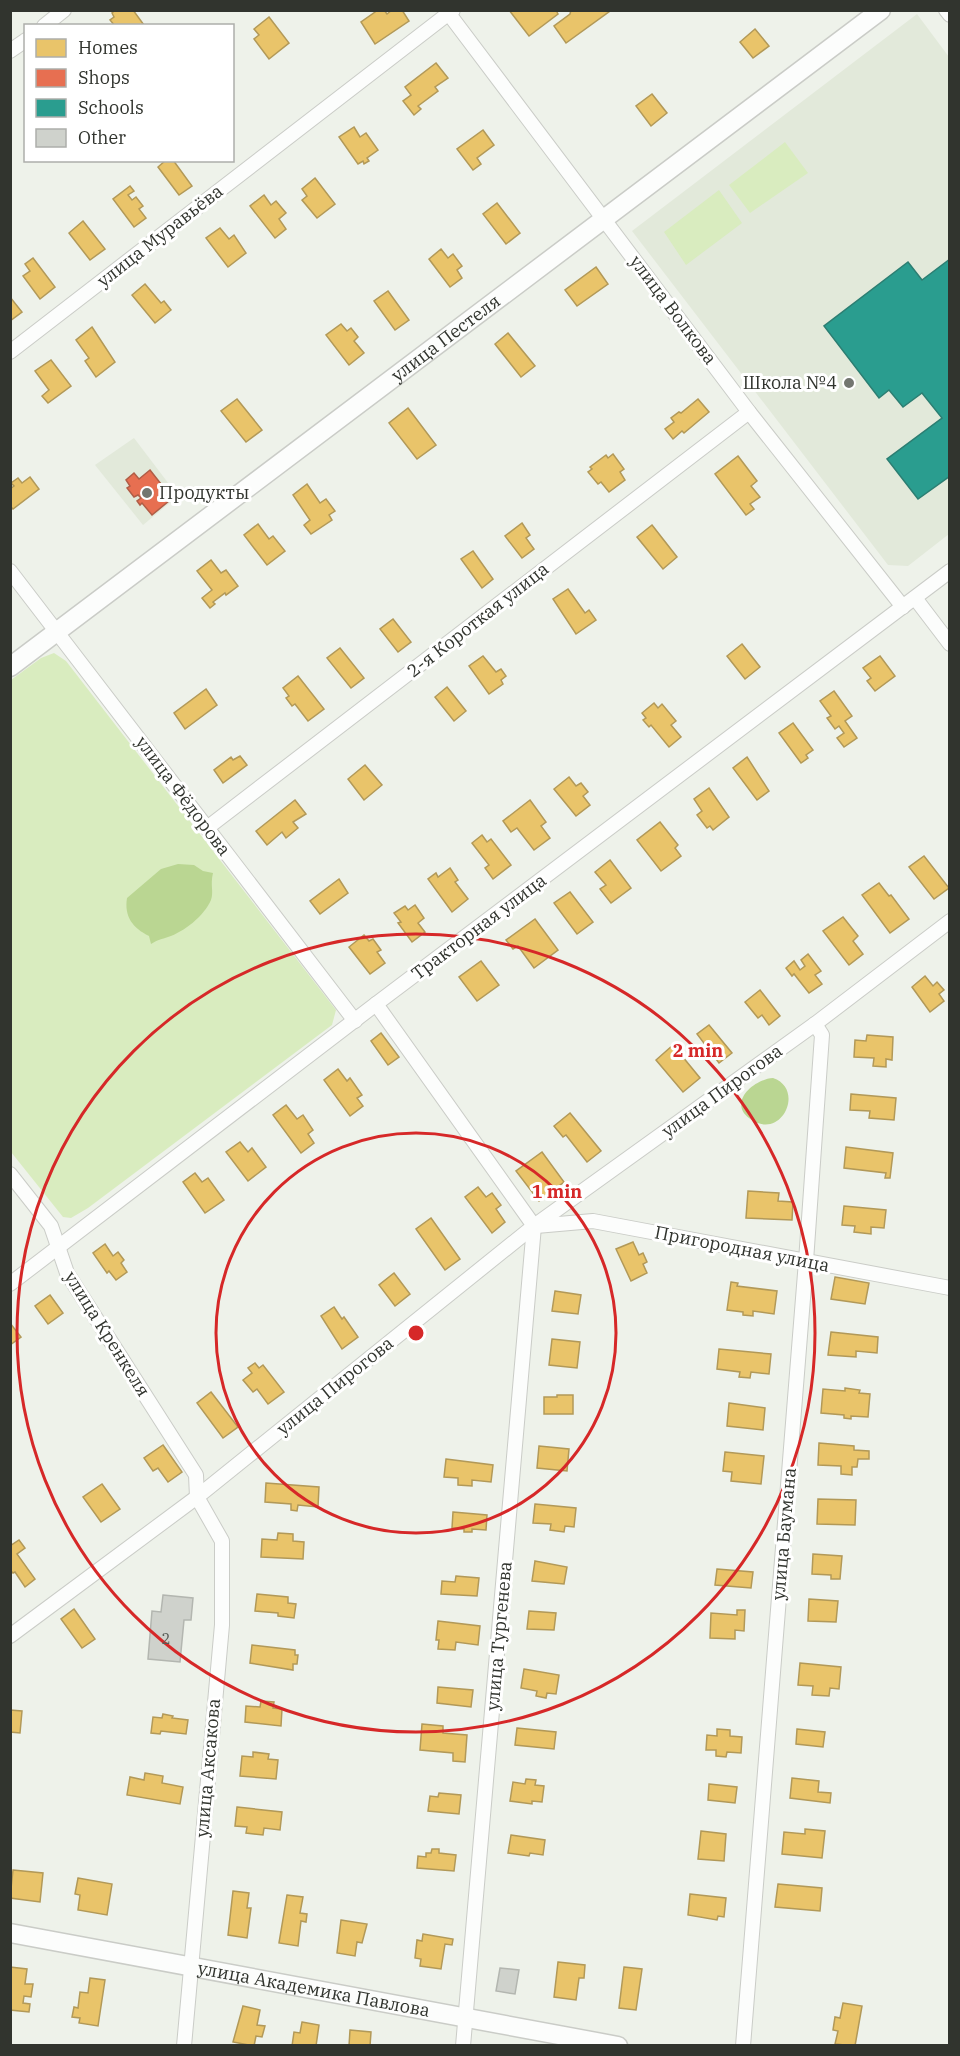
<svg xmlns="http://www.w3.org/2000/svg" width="960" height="2056" font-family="'IBM Plex Serif',serif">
	<rect width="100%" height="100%" fill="#eef2ea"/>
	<g fill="#e2e9da">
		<path d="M917,14L949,57V534L908,566L888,565L632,231Z"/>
		<path d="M134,438L178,496L143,525L95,465Z"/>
	</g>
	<g fill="#d9ecbf">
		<path d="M785,142L808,173L750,213L729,185Z"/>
		<path d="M719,190L742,223L686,265L664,232Z"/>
		<path d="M54,653L66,661L336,1010L332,1025L88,1208L71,1218L63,1217L11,1152V680L41,658Z"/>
	</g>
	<g fill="#bad692">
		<path d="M178,864L194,865L203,871L213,873C210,885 214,892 211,900C204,916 184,932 168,937C162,939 157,940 151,944L149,936C133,928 124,917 127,898L161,869Z"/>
		<path d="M773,1078C806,1089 781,1143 749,1118C728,1102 754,1079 773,1078Z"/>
	</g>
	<g fill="#e9c46a" stroke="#b29958" stroke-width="1.5">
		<path d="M115,10H133L144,25L115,26L110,20L114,17L112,13Z"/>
		<path d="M378,10H384L387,14L392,10H402L409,21L375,44L361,22Z"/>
		<path d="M509,10H556L558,14L529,36Z"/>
		<path d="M571,10H610V11L566,43L554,26L570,14Z"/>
		<path d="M269,17L289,43L269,59L254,39L259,35L254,29Z"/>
		<path d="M755,29L769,46L753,58L740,42Z"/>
		<path d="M436,63L448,78L435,87L438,91L418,106L421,109L414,115L403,101L411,95L405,87Z"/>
		<path d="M652,94L667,113L651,126L636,106Z"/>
		<path d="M354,127L360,137L366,133L378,150L367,158L369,161L364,164L363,161L358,164L339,137Z"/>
		<path d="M483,130L494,145L477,158L481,164L473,170L457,149Z"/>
		<path d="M166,160H173L192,186L179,195L158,167Z"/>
		<path d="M315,178L335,204L317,218L302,200L307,196L302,189Z"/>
		<path d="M130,186L134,191L128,195L132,200L136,197L143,206L139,209L146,218L134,227L113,199Z"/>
		<path d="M264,195L271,205L276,201L286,213L279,219L286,229L275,238L250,206Z"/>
		<path d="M497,203L520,233L506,244L483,214Z"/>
		<path d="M83,221L105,249L90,260L69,233Z"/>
		<path d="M220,228L229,239L234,235L246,253L228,267L206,238Z"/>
		<path d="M441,249L448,258L453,254L462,266L457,270L462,278L450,287L429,259Z"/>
		<path d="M33,258L55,287L40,299L23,276L30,271L25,264Z"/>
		<path d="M596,267L608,284L577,306L565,290Z"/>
		<path d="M145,284L161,303L164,301L171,310L155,323L132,295Z"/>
		<path d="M388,291L409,320L395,330L374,301Z"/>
		<path d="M10,297L22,312L10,321Z"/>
		<path d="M341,324L347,331L351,328L358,337L354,341L364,353L349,365L326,335Z"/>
		<path d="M92,327L115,362L96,377L85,361L89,358L76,340Z"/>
		<path d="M508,333L535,366L521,377L495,344Z"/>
		<path d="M51,360L71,386L48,403L42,396L49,390L35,371Z"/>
		<path d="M237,399L262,430L246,442L221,411Z"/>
		<path d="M698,399L709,412L684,433L682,431L673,439L665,429L674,422L671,418L679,412L681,413Z"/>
		<path d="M408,408L436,445L417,459L389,423Z"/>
		<path d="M613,454L624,469L620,472L625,480L609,492L601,482L598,484L588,472L592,469L590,467L606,455L608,458Z"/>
		<path d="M738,456L757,481L751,486L760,497L750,504L754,509L746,515L715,474Z"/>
		<path d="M30,477L39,489L13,509L10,506V489L14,486L11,483L18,478L22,483Z"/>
		<path d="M307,484L320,503L326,499L335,511L329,515L332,520L311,534L304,525L310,520L293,495Z"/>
		<path d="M522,523L530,535L526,538L534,549L522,558L505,536Z"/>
		<path d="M258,524L269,539L273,536L285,551L267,565L244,535Z"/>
		<path d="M652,525L677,557L663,569L637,537Z"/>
		<path d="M473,551L493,579L482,588L461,559Z"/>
		<path d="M211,560L221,573L226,570L238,586L226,595L225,593L213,602L215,604L210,608L202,598L212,590L197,571Z"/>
		<path d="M568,589L585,613L589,610L596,620L576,634L553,599Z"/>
		<path d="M393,619L411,642L398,652L380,629Z"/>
		<path d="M742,644L760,667L745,679L727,656Z"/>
		<path d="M340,648L364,678L351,688L327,658Z"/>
		<path d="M483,656L496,672L501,669L506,676L501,680L503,684L489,694L469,666Z"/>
		<path d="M880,656L895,676L875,691L867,681L871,678L863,668Z"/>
		<path d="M298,676L324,709L308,721L295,704L292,706L286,698L289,696L283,688Z"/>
		<path d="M447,687L466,711L454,721L435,697Z"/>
		<path d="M206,689L217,705L185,729L174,713Z"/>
		<path d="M834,691L852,716L845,721L857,738L844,747L837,738L844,733L839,726L835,729L827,718L831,716L820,701Z"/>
		<path d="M654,703L658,708L662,704L676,721L671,725L681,737L669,747L651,725L649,727L643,720L646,718L642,713Z"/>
		<path d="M793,723L813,750L806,755L808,758L801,763L779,733Z"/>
		<path d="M240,756L247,765L223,783L214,770L231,757L233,760Z"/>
		<path d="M747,757L769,791L757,800L733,768Z"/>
		<path d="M365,765L382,785L364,800L348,779Z"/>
		<path d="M569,777L576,786L581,783L588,792L583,796L590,805L576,816L554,789Z"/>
		<path d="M709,788L729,817L713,830L710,826L707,828L697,815L702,811L694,799Z"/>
		<path d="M295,800L306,814L293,822L298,828L286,838L282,832L267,845L256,831Z"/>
		<path d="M530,800L546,822L541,826L550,838L534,850L517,828L511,832L503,821Z"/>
		<path d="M660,822L678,845L675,848L681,856L661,871L637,840Z"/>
		<path d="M482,835L487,842L491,839L511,865L493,879L485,868L489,865L472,843Z"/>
		<path d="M924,856L949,888L934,899L909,867Z"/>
		<path d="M610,860L631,888L611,903L600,889L606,885L595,872Z"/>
		<path d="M450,868L458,880L455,882L468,899L452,912L428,879L436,873L438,877Z"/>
		<path d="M339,879L348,893L320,914L310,901Z"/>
		<path d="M879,883L889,896L891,895L909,919L890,933L862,895Z"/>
		<path d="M570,892L593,922L577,934L554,903Z"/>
		<path d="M415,905L424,918L418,923L425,932L412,942L398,923L401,922L394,913L405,906L408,910Z"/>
		<path d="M843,917L858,936L853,941L863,954L849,965L823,931Z"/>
		<path d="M535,919L558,950L534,968L518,946L513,949L506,940Z"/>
		<path d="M364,935L369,941L373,939L381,950L377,952L385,963L370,974L349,947Z"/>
		<path d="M808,954L821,971L815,975L822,984L809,993L794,974L792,976L786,968L794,961L800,970L805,966L801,960Z"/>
		<path d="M481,961L499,985L477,1001L459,977Z"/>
		<path d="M925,976L933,986L937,982L944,990L939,994L944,1001L930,1012L912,987Z"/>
		<path d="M760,990L780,1016L769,1025L762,1015L758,1018L745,1002Z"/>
		<path d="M709,1025L732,1053L719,1063L697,1034Z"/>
		<path d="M381,1033L399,1057L388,1065L371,1041Z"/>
		<path d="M867,1035L893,1037L892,1060L886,1059V1067L873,1066L874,1058L854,1057L855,1040L866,1041Z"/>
		<path d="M673,1045L700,1078L683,1092L656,1060Z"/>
		<path d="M338,1069L347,1081L350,1078L362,1095L357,1098L363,1106L350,1116L324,1080Z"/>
		<path d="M851,1094L896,1098L894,1120L869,1118L870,1111L850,1110Z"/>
		<path d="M286,1105L297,1119L303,1115L313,1130L308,1134L314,1143L301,1153L273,1115Z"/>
		<path d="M570,1113L601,1151L587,1162L566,1135L563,1137L554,1126Z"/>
		<path d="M240,1142L248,1152L252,1148L266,1167L248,1181L226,1152Z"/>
		<path d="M846,1147L893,1153L890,1178H885L886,1173L844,1168Z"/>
		<path d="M542,1152L564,1182L539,1201L516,1171Z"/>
		<path d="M195,1173L202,1182L208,1178L224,1200L205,1213L183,1182Z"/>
		<path d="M478,1187L486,1197L492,1193L501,1205L496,1209L505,1222L492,1233L465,1197Z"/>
		<path d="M748,1191L779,1193L778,1201L793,1202L792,1220L746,1218Z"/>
		<path d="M844,1206L886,1210L884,1228L871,1227V1234L854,1232L855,1226L842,1225Z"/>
		<path d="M431,1218L460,1259L445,1270L416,1229Z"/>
		<path d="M633,1242L639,1255L643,1253L647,1262L643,1264L647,1273L631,1281L616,1249Z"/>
		<path d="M105,1244L113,1256L118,1252L124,1260L121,1263L127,1272L116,1280L109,1271L107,1273L93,1253Z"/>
		<path d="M394,1273L410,1294L395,1306L379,1285Z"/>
		<path d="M835,1277L869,1283L865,1304L831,1299Z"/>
		<path d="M731,1282L738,1283L737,1286L777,1291L774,1314L753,1311V1316L743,1315V1312L727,1310Z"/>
		<path d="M555,1291L581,1295L578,1314L552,1311Z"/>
		<path d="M50,1295L63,1313L48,1324L35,1306Z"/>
		<path d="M334,1307L342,1319L344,1317L358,1337L342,1349L321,1316Z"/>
		<path d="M10,1323L21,1337L10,1345Z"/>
		<path d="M831,1332L878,1337L877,1353L856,1351V1357L828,1355Z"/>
		<path d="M552,1339L580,1342L577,1368L549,1365Z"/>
		<path d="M719,1349L771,1354L769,1374L751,1372L750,1378L739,1377L740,1372L717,1369Z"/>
		<path d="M255,1363L259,1368L263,1365L284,1392L268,1404L257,1389L253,1392L243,1380L252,1373L248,1368Z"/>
		<path d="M845,1388L860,1390L859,1393L870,1394L868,1417L851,1416V1419L844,1418V1415L821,1413L823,1389L845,1391Z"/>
		<path d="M211,1392L238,1427L223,1438L197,1403Z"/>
		<path d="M557,1395H573V1414H544V1397H557Z"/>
		<path d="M729,1403L765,1408L763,1430L727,1426Z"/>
		<path d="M819,1443L854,1446V1450L869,1451V1459H858L857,1467H852V1475L841,1474V1466L818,1465Z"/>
		<path d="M163,1445L182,1472L168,1482L158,1468L153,1471L144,1458Z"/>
		<path d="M539,1446L569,1449L567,1471L537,1468Z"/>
		<path d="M725,1452L764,1456L761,1484L731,1481L732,1472L723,1471Z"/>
		<path d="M446,1459L493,1465L491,1482L472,1480V1486L458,1485V1478L444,1477Z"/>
		<path d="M266,1483L319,1487L318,1507L298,1505L297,1511L291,1510V1504L265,1502Z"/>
		<path d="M102,1484L120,1509L101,1522L83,1497Z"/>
		<path d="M818,1499L856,1500L855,1525L817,1524Z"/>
		<path d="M535,1504L576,1508L574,1527L565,1526L564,1532L550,1530L551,1524L533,1523Z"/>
		<path d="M453,1512L487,1515L486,1530L472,1529V1532H464V1529L452,1528Z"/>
		<path d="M278,1533L293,1534V1541L304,1542L303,1559L261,1557L262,1539L277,1540Z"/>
		<path d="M19,1540L25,1548L17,1554L35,1579L25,1587L15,1572L13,1573L10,1570V1546Z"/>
		<path d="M813,1554L842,1556L840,1579H831V1575L812,1574Z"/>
		<path d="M535,1561L567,1567L564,1584L532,1581Z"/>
		<path d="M717,1569L753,1572L751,1588L715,1585Z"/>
		<path d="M456,1576L479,1578L477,1596L441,1594L442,1581L455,1582Z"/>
		<path d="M257,1594L288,1597V1603L296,1604L294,1618L278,1616V1613L255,1611Z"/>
		<path d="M809,1599L838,1601L836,1622L808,1621Z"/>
		<path d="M74,1609L95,1639L82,1648L61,1619Z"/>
		<path d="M737,1610H745L744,1631L735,1630V1639L710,1638L711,1613L737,1615Z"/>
		<path d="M529,1611L556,1613L554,1630L527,1629Z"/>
		<path d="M438,1621L480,1626L478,1645L456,1642L455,1650L438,1649L439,1640H436Z"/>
		<path d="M252,1645L295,1650V1655H298L297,1664H293V1670L250,1663Z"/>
		<path d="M800,1663L841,1667L839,1689L830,1688L829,1696L812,1695L813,1686L798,1685Z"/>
		<path d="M524,1669L559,1675L556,1694L547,1693L546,1698L536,1696L537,1691L521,1688Z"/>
		<path d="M438,1687L473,1690L471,1707L437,1703Z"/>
		<path d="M261,1701L274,1702L273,1708L282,1709L281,1726L245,1722L246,1706L260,1707Z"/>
		<path d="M10,1710L22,1711L20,1733L10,1732Z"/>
		<path d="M163,1714L173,1716L172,1718L188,1720L186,1734L161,1731L160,1734L151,1733L153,1717L162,1718Z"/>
		<path d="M422,1724L443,1726V1733L467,1735L465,1762L453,1761V1753L420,1750Z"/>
		<path d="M517,1728L556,1732L554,1749L515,1745Z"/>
		<path d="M717,1729L730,1730V1736L742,1737L741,1753L727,1752L726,1757L716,1756V1750H706L707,1735L717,1736Z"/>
		<path d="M797,1729L825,1732L823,1747L796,1744Z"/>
		<path d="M253,1752L269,1754L268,1759L278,1760L276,1779L240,1776L242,1756L253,1757Z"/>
		<path d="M145,1773L163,1776L162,1783L183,1787L180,1804L127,1795L130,1777L144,1780Z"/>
		<path d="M792,1778L819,1781L818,1792L831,1793L830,1803L790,1798Z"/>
		<path d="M526,1779L536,1780L535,1785L544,1786L542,1802L532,1801V1804L510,1801L513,1782L525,1784Z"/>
		<path d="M709,1784L737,1787L735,1803L708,1800Z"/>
		<path d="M439,1793L461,1795L459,1814L428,1811L430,1796L438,1797Z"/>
		<path d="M237,1807L282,1812L280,1830L264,1828L263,1835L246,1833L247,1827L235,1826Z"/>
		<path d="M805,1829L825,1831L822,1858L782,1854L784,1832L805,1834Z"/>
		<path d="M701,1831L726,1834L724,1861L698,1859Z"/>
		<path d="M511,1835L545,1840L543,1855L530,1853L529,1856L508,1853Z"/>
		<path d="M432,1849H439V1853L456,1855L454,1871L417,1868L418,1856L426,1857V1853H431Z"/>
		<path d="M13,1870L43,1873L40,1902L10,1898Z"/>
		<path d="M78,1878L112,1884L107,1915L78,1910L80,1895L75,1894Z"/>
		<path d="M778,1884L822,1888L820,1911L775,1907Z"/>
		<path d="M233,1891L249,1893L247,1908H251L247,1938L228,1935Z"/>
		<path d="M690,1894L726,1898L724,1917L718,1916L717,1920L688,1915Z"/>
		<path d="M287,1895L303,1897L300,1913L307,1914L306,1922L301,1921L298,1946L279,1943Z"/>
		<path d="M341,1920L367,1924L362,1943L357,1942L355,1956L337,1953Z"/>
		<path d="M423,1934L453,1939L452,1945L445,1944L441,1969L420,1966L421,1959L415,1958L417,1940L422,1941Z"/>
		<path d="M558,1962L585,1965L584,1978H579L576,2000L554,1997Z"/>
		<path d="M10,1967L27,1969L25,1984H33L31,1997L24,1996L23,2003L30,2004L29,2012L10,2010Z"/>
		<path d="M624,1967L642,1969L636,2010L619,2008Z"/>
		<path d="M90,1978L105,1980L98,2026L79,2023L80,2018L72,2017L74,2007L78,2008L80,1992L88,1993Z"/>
		<path d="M843,2003L862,2006L855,2046L835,2044L838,2031L833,2030L835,2017L840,2018Z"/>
		<path d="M243,2006L260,2010L257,2025L265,2026L262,2037L256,2036L254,2046L233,2042Z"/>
		<path d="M302,2022L319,2025L316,2046H292L294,2032L300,2033Z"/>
		<path d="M350,2030L371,2032L370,2046H349Z"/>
	</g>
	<path fill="#e76f51" stroke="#b05d46" stroke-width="1.5" d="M150,470L165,489L161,492L169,501L152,515L142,503L140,505L137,501L141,498L138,495L134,497L127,488L130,486L126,480L134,473L139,479Z"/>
	<path fill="#2a9d8f" stroke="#2c7e72" stroke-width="1.5" d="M950,259V476L918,499L887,459L942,418L922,393L903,407L889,390L879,398L824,326L908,262L922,280Z"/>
	<g fill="#cfd2cc" stroke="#b3b6b0" stroke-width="1.5">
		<path d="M163,1595L193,1598L191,1620H184L180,1662L148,1659L152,1611L161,1612Z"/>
		<path d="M500,1968L519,1970L515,1994L496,1991Z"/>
	</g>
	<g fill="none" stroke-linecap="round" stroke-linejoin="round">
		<defs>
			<g id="minor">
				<path d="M446,10L749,412L903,607"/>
				<path d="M946,10L950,15"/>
				<path d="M44,26L64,10"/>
				<path d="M10,51L26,40"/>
				<path d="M10,352L453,10"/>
				<path d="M10,571L355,1021"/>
				<path d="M915,598L950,644"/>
				<path d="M207,828L749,412"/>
				<path d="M376,1004L534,1226"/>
				<path d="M10,1174L51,1226L67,1273L196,1475L197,1497L222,1541V1625L184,2046"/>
				<path d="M536,1226L593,1221L950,1288"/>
				<path d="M10,1284L376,1004L950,571"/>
				<path d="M10,1636L197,1497L534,1226L815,1024L950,921"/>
				<path d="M463,2046L534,1226"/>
				<path d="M743,2046L806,1261L822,1035L815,1024"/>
			</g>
			<g id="tertiary">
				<path id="s1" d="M10,667L881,10"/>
				<path id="s2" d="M10,1933L618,2046"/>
			</g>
		</defs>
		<use href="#minor" stroke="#caccc7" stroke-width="16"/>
		<use href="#tertiary" stroke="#caccc7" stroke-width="21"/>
		<use href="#minor" stroke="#fcfdfc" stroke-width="14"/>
		<use href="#tertiary" stroke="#fcfdfc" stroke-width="18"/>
	</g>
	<g fill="none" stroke="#d62828" stroke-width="3">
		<circle cx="416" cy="1333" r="200"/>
		<circle cx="416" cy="1333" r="399"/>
	</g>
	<g fill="#737670" stroke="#fff" stroke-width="2">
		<circle cx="849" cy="383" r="6"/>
		<circle cx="147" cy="493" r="6"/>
	</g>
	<g text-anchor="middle" stroke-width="6" stroke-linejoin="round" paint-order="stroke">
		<g font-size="15" fill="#585c56">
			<text x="166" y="1644">2</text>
		</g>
		<g font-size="18" fill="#31342e" stroke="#fff">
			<text transform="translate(160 236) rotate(-38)" y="6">улица Муравьёва</text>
			<text transform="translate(673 310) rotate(53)" y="6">улица Волкова</text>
			<text dy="6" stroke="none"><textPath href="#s1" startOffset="546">улица Пестеля</textPath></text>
			<text transform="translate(478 620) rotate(-38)" y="6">2-я Короткая улица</text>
			<text transform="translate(183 796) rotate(53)" y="6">улица Фёдорова</text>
			<text transform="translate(479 927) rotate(-37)" y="6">Тракторная улица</text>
			<text transform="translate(722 1091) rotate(-36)" y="6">улица Пирогова</text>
			<text transform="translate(742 1249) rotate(11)" y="6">Пригородная улица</text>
			<text transform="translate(107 1334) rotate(58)" y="6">улица Кренкеля</text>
			<text transform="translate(335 1386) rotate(-39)" y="6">улица Пирогова</text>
			<text transform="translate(784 1534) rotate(-85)" y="6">улица Баумана</text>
			<text transform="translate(499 1636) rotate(-85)" y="6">улица Тургенева</text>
			<text transform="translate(208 1768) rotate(-85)" y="6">улица Аксакова</text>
			<text dy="6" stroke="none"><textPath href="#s2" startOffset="309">улица Академика Павлова</textPath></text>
		</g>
		<g font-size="18" fill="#31342e" stroke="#fff" text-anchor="end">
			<text x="837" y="389">Школа №4</text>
			<text x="159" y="499" text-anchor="start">Продукты</text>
		</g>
	</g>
	<circle cx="416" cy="1333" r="9" fill="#d62828" stroke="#fff" stroke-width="3"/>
	<g font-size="18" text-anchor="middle" font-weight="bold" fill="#d62828" stroke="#fff" stroke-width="6" stroke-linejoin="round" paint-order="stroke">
		<text x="698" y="1057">2 min</text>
		<text x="557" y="1198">1 min</text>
	</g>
	<rect width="960" height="2056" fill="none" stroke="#31342e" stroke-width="24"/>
	<rect x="24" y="24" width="210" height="138" fill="#ffffff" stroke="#adaeab" stroke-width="1.5"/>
	<rect x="36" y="39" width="30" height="18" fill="#e9c46a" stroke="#adaeab" stroke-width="1.5"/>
	<text x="78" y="54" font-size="18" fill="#31342e">Homes</text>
	<rect x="36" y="69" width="30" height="18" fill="#e76f51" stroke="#adaeab" stroke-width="1.5"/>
	<text x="78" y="84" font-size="18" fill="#31342e">Shops</text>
	<rect x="36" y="99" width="30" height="18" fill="#2a9d8f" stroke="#adaeab" stroke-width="1.5"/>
	<text x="78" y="114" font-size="18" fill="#31342e">Schools</text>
	<rect x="36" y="129" width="30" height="18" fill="#cfd2cc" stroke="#adaeab" stroke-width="1.5"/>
	<text x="78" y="144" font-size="18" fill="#31342e">Other</text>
</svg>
